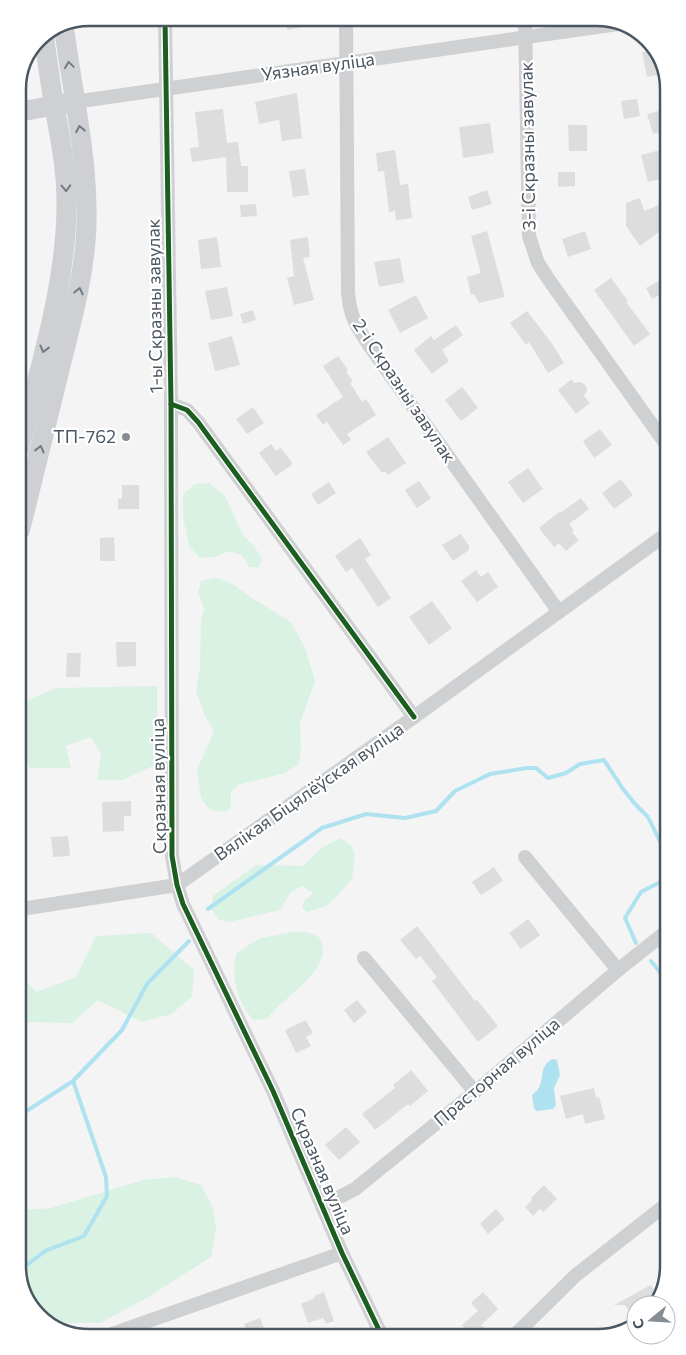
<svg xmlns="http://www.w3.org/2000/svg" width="686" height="1355" font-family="Commissioner,sans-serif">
	<rect width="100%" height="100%" fill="#f4f4f4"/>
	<g fill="#d9f2e3">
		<path d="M209,483L225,496L243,535L254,546L262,559L259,567H249L242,555L229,551L214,557L200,558L189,546L183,517V494L195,484Z"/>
		<path d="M216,578L231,583L252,598L291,622L306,650L315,681L300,723L301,748L299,764L285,773L238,785L231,792V807L226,812L210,810L201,798L197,770L214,731L204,714L196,691L200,667L201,620L204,609L198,592L201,581Z"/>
		<path d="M157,686V764L123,780H97L101,754L91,737L66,746L71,768H30L21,754L20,713L23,703L55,688Z"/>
		<path d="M340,838L351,845L355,855L352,879L337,896L326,906L307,912L302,908L304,901L313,893L302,886L291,892L280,910L229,922L219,920L212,910L213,896L256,865L303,866L320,849Z"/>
		<path d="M293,932H307L319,937C321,942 324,948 323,953C318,980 282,998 267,1019L253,1020C237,1001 230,976 237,953L260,938Z"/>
		<path d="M151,933L194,970L192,997L171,1014L142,1022L98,1000L72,1023L28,1022L22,1025V976L36,992L76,977L96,936Z"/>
		<path d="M175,1177L201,1185L213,1207L216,1228L211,1257L145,1299L100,1323H57L55,1326L46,1323L23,1293V1210L51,1208L143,1180Z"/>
	</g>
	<path fill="#aee2f0" d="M552,1059L557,1060L560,1075L554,1088L556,1105L553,1109L537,1111L534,1109L532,1095C534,1093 537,1091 538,1089C545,1078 538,1068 552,1059Z"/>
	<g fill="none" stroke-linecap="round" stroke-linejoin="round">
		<g stroke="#aee2f0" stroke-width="4">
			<path d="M208,909L322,828L366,814L405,818L436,811L455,791L490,774L527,768H536L548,778L566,773L580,764L604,760L623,789L635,804L648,817L666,854L664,880L641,892L625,918L636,943"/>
			<path d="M651,961L667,981"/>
			<path d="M22,1114L73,1081L122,1030L147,984L189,941"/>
			<path d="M23,1268L45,1251L84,1236L107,1196L106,1177L73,1081"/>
		</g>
	</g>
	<g fill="#ddddde">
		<path d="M285,18H325V23L287,30Z"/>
		<path d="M654,50L663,62V74L647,77L642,52Z"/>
		<path d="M297,93L302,138L282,141L279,120L259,124L255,102Z"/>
		<path d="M637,99L640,116L624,119L621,101Z"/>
		<path d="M223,109L227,143L238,142L241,166H248V192H227L226,157L192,162L190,148L199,147L195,112Z"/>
		<path d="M663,110V131L653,134L647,114Z"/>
		<path d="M490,123L494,153L463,158L459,127Z"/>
		<path d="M568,125H587V151H569Z"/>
		<path d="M664,149V178L648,182L641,155Z"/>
		<path d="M395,150L400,185L408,184L412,218L396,220L395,211L389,212L384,171L378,172L376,153Z"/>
		<path d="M305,169L309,195L293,197L289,171Z"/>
		<path d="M558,172H575V186L558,187Z"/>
		<path d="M487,190L492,204L472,210L468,197Z"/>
		<path d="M640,198L644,211L664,203V228L640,246L626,226V203Z"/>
		<path d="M256,204L257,216L241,217L240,205Z"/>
		<path d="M487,231L505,297L479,303L474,294L471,295L467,277L481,273L471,236Z"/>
		<path d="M585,231L591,249L568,257L562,239Z"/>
		<path d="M217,237L221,267L201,269L198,240Z"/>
		<path d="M308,237L310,257L303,258L314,300L294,305L287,278L294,276L290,240Z"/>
		<path d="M400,258L404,282L379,287L374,262Z"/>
		<path d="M611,278L628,301L626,302L650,334L634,346L594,290Z"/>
		<path d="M659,281L664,293L652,299L646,288Z"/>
		<path d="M227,287L233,316L211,320L205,291Z"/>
		<path d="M416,295L428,318L400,333L388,310Z"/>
		<path d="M253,310L256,320L243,324L240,314Z"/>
		<path d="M527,311L553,345L564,363L548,373L529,342L526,345L510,323Z"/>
		<path d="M456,325L463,335L442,350L449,361L432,374L414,350L431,336L434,340Z"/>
		<path d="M232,336L240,365L215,371L208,343Z"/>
		<path d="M338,356L348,370L346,372L353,381L350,383L362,402L366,399L376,415L347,434L351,440L343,445L327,422L323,425L316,415L343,397L323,366Z"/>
		<path d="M572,379L574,383L581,382L586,386L587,391L584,396L590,403L576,414L558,390Z"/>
		<path d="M462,387L478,408L461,421L445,400Z"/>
		<path d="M253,407L264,423L247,434L236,419Z"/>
		<path d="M600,429L612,445L594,458L583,441Z"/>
		<path d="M388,437L406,463L388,475L385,471L382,473L366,452Z"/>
		<path d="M271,444L276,451L281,448L293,464L276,476L259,453Z"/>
		<path d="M528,468L543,489L523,503L508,482Z"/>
		<path d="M621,479L633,495L614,509L602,493Z"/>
		<path d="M419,481L431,498L417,508L405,490Z"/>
		<path d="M329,482L336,493L318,505L311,494Z"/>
		<path d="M122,485H139V509H118V499H122Z"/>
		<path d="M581,498L589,509L569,524L574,531L572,532L579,540L566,551L559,543L554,547L539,528L559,512L560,513Z"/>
		<path d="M461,534L469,546V550L453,561L442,545Z"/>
		<path d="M114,537L115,561H100V538Z"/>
		<path d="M360,538L371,555L365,559L391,598L378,607L352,568L346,572L335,556Z"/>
		<path d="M476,570L481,577L488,572L498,587L477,602L461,581Z"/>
		<path d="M432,601L452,628L429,645L409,617Z"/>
		<path d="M116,642H136V666L117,667Z"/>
		<path d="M67,653H81L80,677H66Z"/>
		<path d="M131,801V816H124V831L103,832L102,802Z"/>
		<path d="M68,836L70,856L53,857L51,837Z"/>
		<path d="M494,867L503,881L481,895L472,882Z"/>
		<path d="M528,919L540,935L521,949L509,933Z"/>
		<path d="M417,926L475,1001L477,1000L498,1026L478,1042L432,981L437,977L420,956L416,959L400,940Z"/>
		<path d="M357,1000L367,1012L354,1023L344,1010Z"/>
		<path d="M306,1020L313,1033L306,1037L311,1046L296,1053L285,1030Z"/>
		<path d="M411,1070L428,1091L410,1106L408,1104L375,1130L362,1114L395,1088L393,1085Z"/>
		<path d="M594,1088L596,1098L599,1097L605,1119L585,1124L583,1114L566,1119L560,1096Z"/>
		<path d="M346,1127L360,1142L339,1160L325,1145Z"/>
		<path d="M544,1185L557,1199L543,1212L540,1209L533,1216L525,1207L532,1200L531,1198Z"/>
		<path d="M496,1209L505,1219L488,1234L480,1224Z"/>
		<path d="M651,1285L658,1298L656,1305H636V1322L625,1305H614Z"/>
		<path d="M324,1292L334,1321L326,1324L323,1318L308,1323L301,1304L315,1298L314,1296Z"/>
		<path d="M483,1292L498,1309L481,1325L490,1333L470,1334L462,1325L478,1311L471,1303Z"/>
		<path d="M260,1318L265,1331L248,1336L244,1324Z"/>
	</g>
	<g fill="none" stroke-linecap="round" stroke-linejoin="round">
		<g stroke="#ced0d2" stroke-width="14">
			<path d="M165,18L171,404L187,410L198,422L414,717"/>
			<path d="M346,18L348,292C350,318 357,327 371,348L559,612"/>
			<path d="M525,18L529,236L538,263L549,280L665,443"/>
			<path d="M74,102L618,24"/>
			<path d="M171,404L172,856L177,885L183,904L273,1091L342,1253L381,1334"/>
			<path d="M525,857L618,970"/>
			<path d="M21,909L177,885L414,717L665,535"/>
			<path d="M364,958L475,1092"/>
			<path d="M322,1206L355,1189L475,1092L618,970L667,931"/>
			<path d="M517,1333L576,1275L668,1203"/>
			<path d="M103,1337L342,1253"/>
		</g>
		<g stroke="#ced0d4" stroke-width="20">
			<path d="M18,112L67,103"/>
			<path d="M19,449C40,368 71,270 66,187C65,159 59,132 54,104C50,82 47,59 44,36"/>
			<path d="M20,530C33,477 46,425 59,372C70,327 83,282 86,235C90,165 73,97 64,28"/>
		</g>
		<defs>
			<g id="cycleway">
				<path d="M165,18L171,404L187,410L198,422L414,717"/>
				<path d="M171,404L172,856L177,885L183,904L273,1091L342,1253L381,1334"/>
			</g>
		</defs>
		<use href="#cycleway" stroke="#fff" stroke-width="8"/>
		<use href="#cycleway" stroke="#1b5e20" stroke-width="5"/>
	</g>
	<defs><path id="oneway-chevron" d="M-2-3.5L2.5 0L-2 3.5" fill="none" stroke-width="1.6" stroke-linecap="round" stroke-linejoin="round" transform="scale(1.25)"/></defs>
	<g stroke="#727b84">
		<use href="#oneway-chevron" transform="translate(69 65) rotate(-98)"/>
		<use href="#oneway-chevron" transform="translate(80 129) rotate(-101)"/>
		<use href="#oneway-chevron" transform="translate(66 188) rotate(88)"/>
		<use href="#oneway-chevron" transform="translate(79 291) rotate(-77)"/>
		<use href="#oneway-chevron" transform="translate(44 349) rotate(104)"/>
		<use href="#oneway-chevron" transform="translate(40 449) rotate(-76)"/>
	</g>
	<circle fill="#868d94" stroke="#fff" stroke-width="2" cx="126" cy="437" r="5"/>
	<g text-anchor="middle" stroke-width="4.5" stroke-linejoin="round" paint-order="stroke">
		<g font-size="18" fill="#4a5661" stroke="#fff">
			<text transform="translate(318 67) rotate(-8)" y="6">Уязная вуліца</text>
			<text transform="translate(528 146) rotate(-91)" y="6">3-і Скразны завулак</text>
			<text transform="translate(155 306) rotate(-91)" y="6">1-ы Скразны завулак</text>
			<text transform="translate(404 391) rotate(56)" y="6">2-і Скразны завулак</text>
			<text transform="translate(159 786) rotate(-91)" y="6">Скразная вуліца</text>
			<text transform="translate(309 792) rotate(-35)" y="6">Вялікая Біцялёўская вуліца</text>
			<text transform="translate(497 1072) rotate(-40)" y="6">Прасторная вуліца</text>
			<text transform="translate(322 1171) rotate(67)" y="6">Скразная вуліца</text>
		</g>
		<g font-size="18" fill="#4a5661" stroke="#fff" text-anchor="end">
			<text x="116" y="443">ТП-762</text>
		</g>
	</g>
	<path d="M0 0H686V1355H0ZM89 26H597A63 63 0 0 1 660 89V1266A63 63 0 0 1 597 1329H89A63 63 0 0 1 26 1266V89A63 63 0 0 1 89 26Z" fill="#fff" fill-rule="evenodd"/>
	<path fill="none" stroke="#4a5661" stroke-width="2.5" d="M89 26H597A63 63 0 0 1 660 89V1266A63 63 0 0 1 597 1329H89A63 63 0 0 1 26 1266V89A63 63 0 0 1 89 26Z"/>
	<g transform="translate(651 1320) rotate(252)"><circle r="24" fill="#ffffff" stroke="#b7bbc0"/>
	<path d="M0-4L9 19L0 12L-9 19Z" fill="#868d94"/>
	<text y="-8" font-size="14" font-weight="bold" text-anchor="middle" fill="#4a5661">С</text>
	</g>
</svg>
